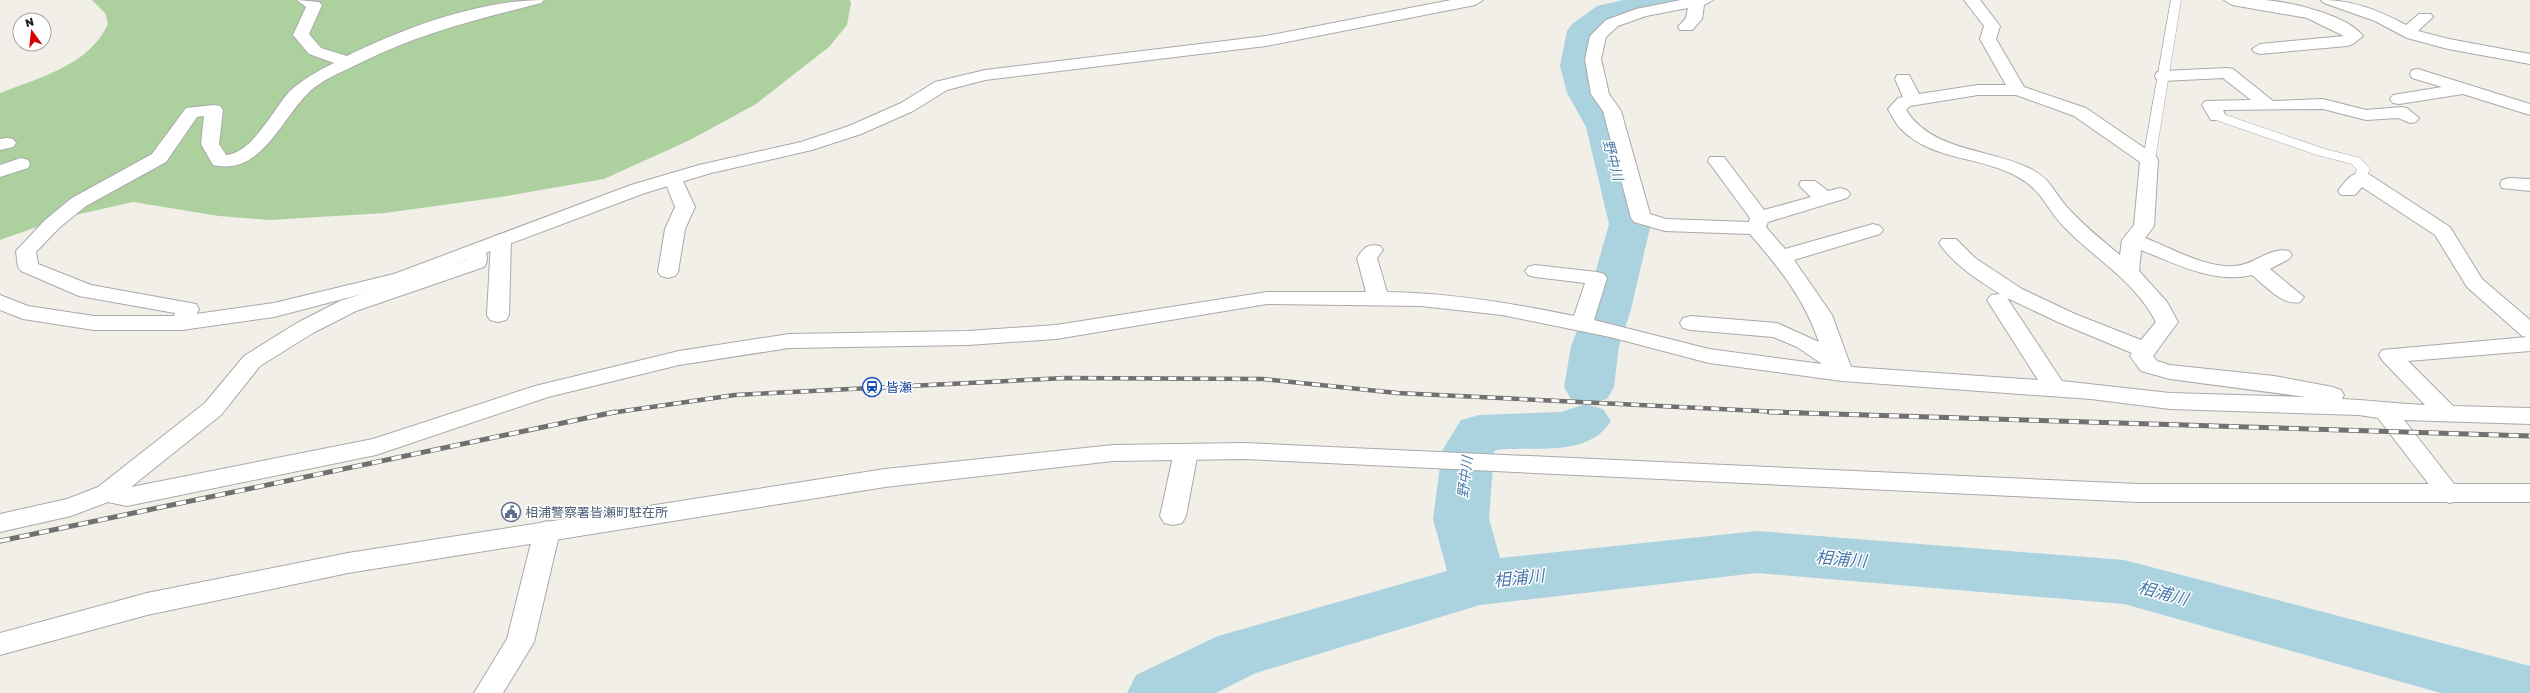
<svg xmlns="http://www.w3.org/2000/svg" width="2530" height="693" font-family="'Golos Text','Noto Sans JP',sans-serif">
	<rect width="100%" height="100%" fill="#f2efe9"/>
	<path fill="#add19e" d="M92,0H850L851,3L847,25L829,47L756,104L690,140L604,179L501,197L385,213L270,220L219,216L133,202L62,218L0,240V93C38,78 90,65 108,24L105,13Z"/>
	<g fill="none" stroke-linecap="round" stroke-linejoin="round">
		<g fill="#aad3df" fill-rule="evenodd">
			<path d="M1623,0H1693L1688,7L1620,21L1601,35L1596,66L1605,93L1624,127L1651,224L1630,313L1619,346L1614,387L1607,399L1589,404L1571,399L1564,387L1571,346L1584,313L1609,224L1586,127L1567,93L1560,66L1567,31L1572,24L1597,6Z"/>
			<path d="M1585,404L1603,409L1611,421C1591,453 1549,448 1515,449C1509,449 1500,449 1494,451L1489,519L1500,558L1757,531L2124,560L2530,666V693H2441L2124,604L1757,573L1480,605L1256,673L1216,693H1127L1136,675L1218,636L1447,571L1433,519L1442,451L1461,420L1479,415L1561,412Z"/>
		</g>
		<defs>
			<g id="service">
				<path d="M2171,0H2181L2155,160L2149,164L2143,160Z"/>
				<path d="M2217,112L2325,149L2360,158L2370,169L2365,180H2355L2354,177L2357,170L2352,164L2317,155L2213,119L2211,116Z"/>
			</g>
			<g id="minor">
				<path d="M297,0L319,2L322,5L309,34L321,48L347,56C404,28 480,0 544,0L541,3C478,19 416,34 358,64C344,71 328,77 315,87C283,112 264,177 213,165L201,144L204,116L197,117L166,162L86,206L59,228L36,252L38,264L91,285L196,304L199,309L190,328L182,330L174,328L171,323L175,313L79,296L21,271L18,267L16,251L45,220L72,198L152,154L186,108L214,105L220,106L223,110L219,144L226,155C253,153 273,109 290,91C303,79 318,71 334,63L309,54L293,35L306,7Z"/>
				<path d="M1681,0H1713L1704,5L1702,19L1692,30H1680L1678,27L1686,18L1688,8L1646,16L1618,26L1606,37L1601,59L1609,94L1621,111L1650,214L1666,219L1749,222L1750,218L1708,161L1710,157H1724L1764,210L1811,197L1799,185L1801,181H1815L1828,191L1840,188L1847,190L1850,194L1847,198L1768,222L1766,227L1785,249L1873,224L1880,226L1883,230L1880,234L1794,260L1832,315L1851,367L2038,380L1987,300L1991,295L2000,294C1978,280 1954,265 1939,243L1942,239H1956L1975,258L2022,289L2075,314L2141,340L2156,322C2135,281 2095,259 2064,227C2046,208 2042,190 2018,177C1981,156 1932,161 1901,129C1896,124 1892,116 1888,109L1898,98L1903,97L1895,79L1897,75H1909L1919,94L1978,85H2006L1980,39L1984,26L1964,0H1980L2000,26L1996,39L2024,87L2086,108L2156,156L2158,160L2154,226L2145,238C2172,248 2204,268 2235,266C2254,265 2271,246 2289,251L2292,255L2289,259L2270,269L2304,297L2300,302C2282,306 2266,286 2252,275C2214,284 2176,264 2141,250L2139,271L2167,302L2178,322L2153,356L2157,361L2170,365L2274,376L2333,387L2341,390L2344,395L2342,399C2370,400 2397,404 2425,405L2382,360L2379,355L2382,350L2527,337L2522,336L2467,287L2435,235L2362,187L2355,195H2341L2338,191C2346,180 2353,170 2367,173L2450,227L2482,279L2530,320V351L2408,361L2453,406L2530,408V424L2404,420L2462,494L2459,500L2450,503L2441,500L2378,418L2359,415L2170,409L2091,399L1842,381L1709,363L1610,337L1502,315L1421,306L1267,304L1056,339L968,345L789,348L679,365L548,397L376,455L127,506L108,502L71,516L0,532V514L67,499L98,487L205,403L244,356L297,323L340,301L467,260L466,250L469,246L476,244L483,246C487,252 489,261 484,267L356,311L313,333L260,366L221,415L131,487L373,439L535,386L679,351L789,334L968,331L1056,325L1267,292H1366L1357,258C1364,248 1367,243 1380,246L1383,250L1377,258L1387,292C1450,293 1512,303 1574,316L1585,283L1535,277L1528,275L1525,271L1528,267L1535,265L1597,272L1604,274L1607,278L1594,320L1709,349L1822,364L1797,347L1773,337L1691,330L1683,328L1680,323L1683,318L1691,316L1777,323L1819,342C1804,298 1780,269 1750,234L1665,231L1634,222L1631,218L1603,111L1591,94L1585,59L1590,36L1606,20L1636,9ZM1978,95H2016L2074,116L2140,162L2134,225L2122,240L2120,255C2102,240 2084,226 2068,208C2053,192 2052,179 2029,168C1988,148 1933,152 1906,110L1910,106ZM2007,298L2060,323L2132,353L2130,356L2141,371L2170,379L2306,397L2170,393L2062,381Z"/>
				<path d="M2224,0C2238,0 2252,0 2265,0C2290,2 2348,15 2363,36L2353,44L2347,46L2260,54L2254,52L2252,49L2260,44L2344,36L2307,18L2232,5Z"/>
				<path d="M2321,0C2353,0 2378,10 2406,25L2419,14H2431L2433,17L2418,31L2449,39L2530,54V64L2448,49L2407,38L2375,21L2324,3Z"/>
				<path d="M2227,68L2233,69L2273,101L2323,99L2366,110L2401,107L2407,108L2419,118L2416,122L2410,123L2398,118L2366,120L2323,109L2223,110L2226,116L2223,120H2211L2202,105L2205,101L2251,100L2223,78L2163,81L2157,80L2155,76L2157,72L2163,71Z"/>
				<path d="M2418,69L2530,104V115L2463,94L2399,104L2393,103L2390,99L2393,95L2442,87L2412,78L2410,74L2412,70Z"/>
				<path d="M7,138L13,139L16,143L13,147L0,150V139Z"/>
				<path d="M21,158L28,160L30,164L28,168L0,177V165Z"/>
				<path d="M673,173L680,175L682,179L695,207L685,229L678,272L675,276L668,278L661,276L658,272L665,229L675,207L664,179L666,175Z"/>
				<path d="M2509,178L2530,179V191L2502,188L2500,184L2502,180Z"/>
				<path d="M501,234L508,236L511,240L509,315L506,320L498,322L490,320L487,315L491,240L494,236Z"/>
				<path d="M1186,444L1194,446L1198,452L1186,516L1182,523L1173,525L1164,523L1160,516L1174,452L1178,446Z"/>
				<path d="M547,521L556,524L560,531L534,642L503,693H474L507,639L534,531L538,524Z"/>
			</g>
			<g id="tertiary">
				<path d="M1451,0H1483L1475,5L1266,46L985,80L947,90L913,111L861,134L812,150L711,173L645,193L408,282L274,317L182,330H94L23,319L0,310V295L28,306L94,316H182L274,303L394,274L631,185L699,165L801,142L849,126L901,103L935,82L985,70L1266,36Z"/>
				<path d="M1244,443L2138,484H2530V502H2138L1244,459L1113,461L885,487L348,573L147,615L0,655V633L147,593L348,553L885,469L1113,445Z"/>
			</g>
		</defs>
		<use href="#service" stroke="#a9a9a9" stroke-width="1"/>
		<use href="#minor" stroke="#a9a9a9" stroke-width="2"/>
		<use href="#tertiary" stroke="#a9a9a9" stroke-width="2"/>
		<use href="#service" fill="#fff" fill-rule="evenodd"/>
		<use href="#minor" fill="#fff" fill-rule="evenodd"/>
		<use href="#tertiary" fill="#fff" fill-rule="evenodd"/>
		<defs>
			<path id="rail-far1" d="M610,413L735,395L1065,378L1263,379L1397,393L1802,413"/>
			<g id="rail">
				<path d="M1769,412L2530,436"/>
				<path d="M0,541L615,412"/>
			</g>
		</defs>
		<use href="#rail-far1" stroke="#707070" stroke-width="4.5"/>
		<use href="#rail" stroke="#707070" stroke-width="5"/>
		<use href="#rail-far1" stroke="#fff" stroke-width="3" stroke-dasharray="8" stroke-linecap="butt"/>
		<use href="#rail" stroke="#fff" stroke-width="3.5" stroke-dasharray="10" stroke-linecap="butt"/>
	</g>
	<defs>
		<symbol id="station-ring" viewBox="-11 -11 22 22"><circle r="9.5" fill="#fff" stroke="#1a4fb4" stroke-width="1.5"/><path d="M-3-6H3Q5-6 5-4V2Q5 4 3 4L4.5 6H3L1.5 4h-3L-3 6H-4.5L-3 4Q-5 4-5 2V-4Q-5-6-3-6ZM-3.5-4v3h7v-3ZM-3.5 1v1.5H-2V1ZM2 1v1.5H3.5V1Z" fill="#1a4fb4"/></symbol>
		<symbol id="civic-ring" viewBox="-11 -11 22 22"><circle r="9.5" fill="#fff" stroke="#5c6f8a" stroke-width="1.5"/><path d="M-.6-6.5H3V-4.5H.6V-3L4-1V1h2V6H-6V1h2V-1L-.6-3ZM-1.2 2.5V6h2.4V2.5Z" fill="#5c6f8a"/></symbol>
	</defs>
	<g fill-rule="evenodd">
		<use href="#station-ring" x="861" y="376" width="22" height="22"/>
		<use href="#civic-ring" x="500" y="501" width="22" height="22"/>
	</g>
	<g text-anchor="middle" stroke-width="3" stroke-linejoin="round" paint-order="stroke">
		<g font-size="13" fill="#164399" stroke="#fff" text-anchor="start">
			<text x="886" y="392">皆瀬</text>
		</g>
		<g font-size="13" fill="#4e5e75" stroke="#fff" text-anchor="start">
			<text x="525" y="517">相浦警察署皆瀬町駐在所</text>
		</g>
		<g font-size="14" font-style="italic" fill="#4a7aab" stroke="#fff">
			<text transform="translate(1613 160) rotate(75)" y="5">野中川</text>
			<text transform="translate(1465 477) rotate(-83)" y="5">野中川</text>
		</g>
		<g font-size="17" font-style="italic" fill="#4a7aab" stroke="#fff">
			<text transform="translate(1841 559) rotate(5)" y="6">相浦川</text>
			<text transform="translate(1519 578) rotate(-6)" y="6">相浦川</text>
			<text transform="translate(2163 593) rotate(15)" y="6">相浦川</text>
		</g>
	</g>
	<g transform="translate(32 32) rotate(345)"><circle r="19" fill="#ffffff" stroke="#a7a7a7"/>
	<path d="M0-3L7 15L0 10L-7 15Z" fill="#d40000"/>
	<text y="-6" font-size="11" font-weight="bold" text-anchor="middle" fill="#222222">N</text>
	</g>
</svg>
